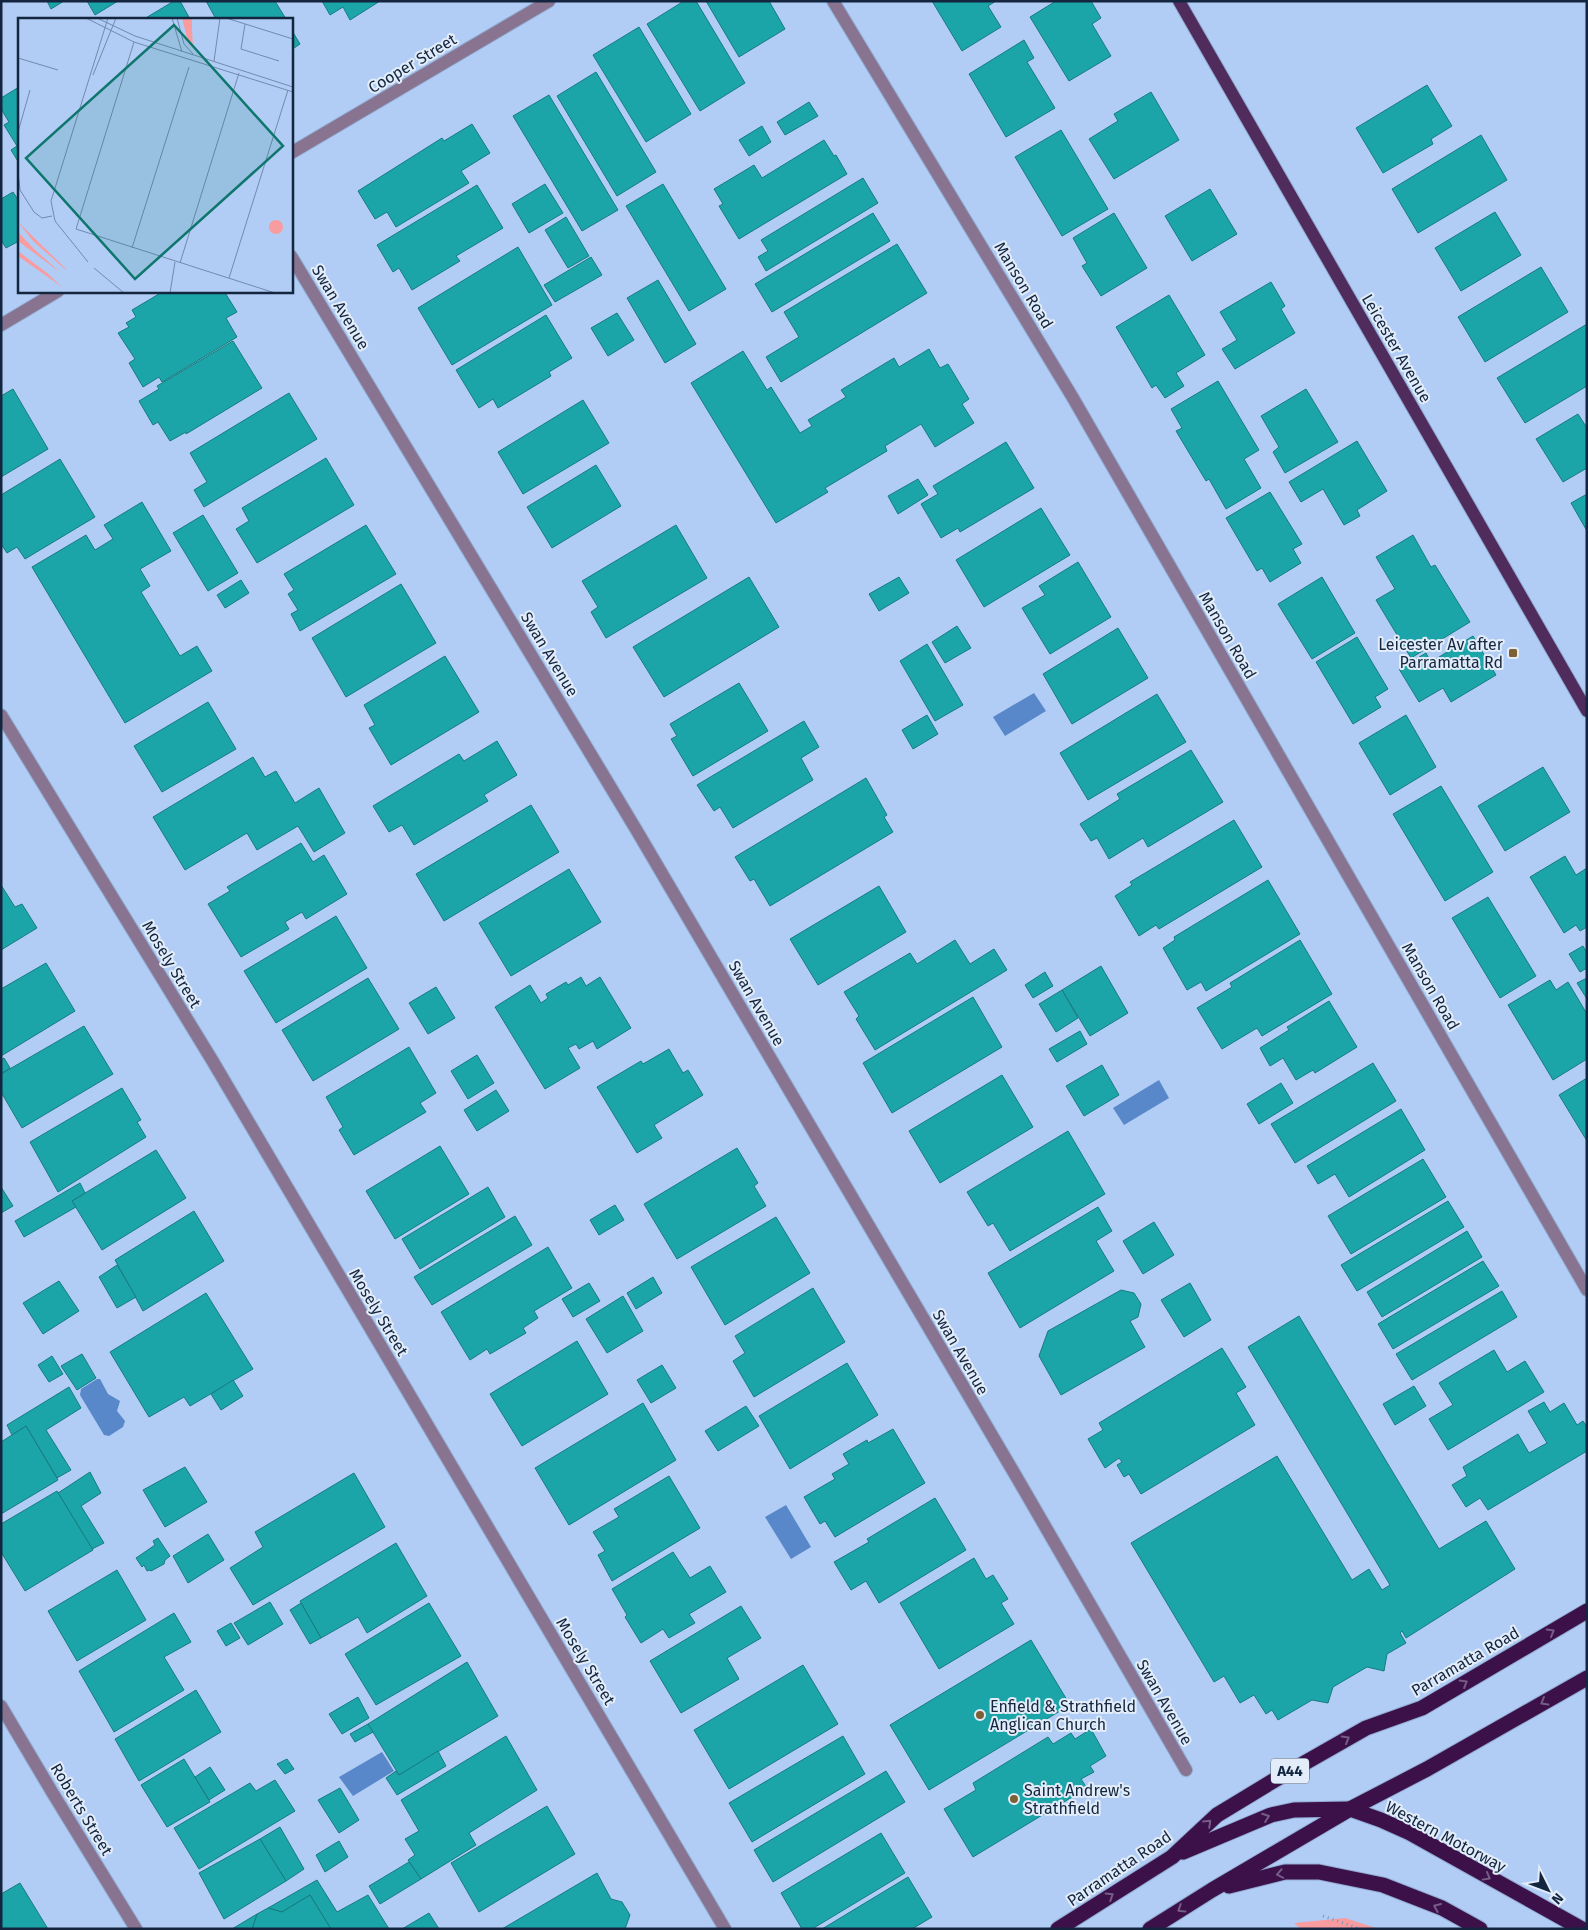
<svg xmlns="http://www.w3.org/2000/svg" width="1588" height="1930" font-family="'Fira Sans',sans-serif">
	<rect width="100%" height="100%" fill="#b1cdf5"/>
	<path fill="#f89ca0" d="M1345,1918L1379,1929H1301L1294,1923Z"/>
	<g fill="#5887ca">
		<path d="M1034,693L1046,711L1005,736L993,717Z"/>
		<path d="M1159,1080L1169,1098L1124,1125L1113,1108Z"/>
		<path d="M97,1379H100L108,1394L120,1401L117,1411L125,1421L123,1427L109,1436L104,1435L80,1395L81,1389Z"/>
		<path d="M786,1505L811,1547L791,1559L765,1517Z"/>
		<path d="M382,1752L394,1771L353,1796L339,1777Z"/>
	</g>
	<g fill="#1ba5a8" stroke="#167c7e">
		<path d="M47,1H64L51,9Z"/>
		<path d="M87,1H118L95,15Z"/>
		<path d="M174,1H180L190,19H144Z"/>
		<path d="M206,1H275L286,19H216Z"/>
		<path d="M322,1H380L350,20L343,7L330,15Z"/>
		<path d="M684,1H696L745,83L700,111L647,24Z"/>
		<path d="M706,1H769L785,29L739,57Z"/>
		<path d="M932,1H996L988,6L1001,27L962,51Z"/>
		<path d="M1056,1H1091L1101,18L1092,24L1111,56L1069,81L1030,17Z"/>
		<path d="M639,27L691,114L646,142L593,55Z"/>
		<path d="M291,29L300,44L291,50Z"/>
		<path d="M1024,40L1034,58L1027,62L1055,108L1006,137L969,74Z"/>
		<path d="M596,72L656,172L617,196L557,96Z"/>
		<path d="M1427,85L1452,126L1431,139L1433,144L1383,173L1356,128Z"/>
		<path d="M19,87V163L11,150L17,146L4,125L9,122L1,109V98Z"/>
		<path d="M1151,92L1179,140L1114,179L1089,139L1118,121L1114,114Z"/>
		<path d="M549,95L618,210L582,231L513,116Z"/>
		<path d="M809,102L818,116L785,135L777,122Z"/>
		<path d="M472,124L490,153L461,171L469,183L396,227L387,212L375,219L358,191L442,138L444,141Z"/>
		<path d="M762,126L771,142L749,156L739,140Z"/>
		<path d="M1061,130L1108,209L1062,236L1015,157Z"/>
		<path d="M1481,135L1507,180L1418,233L1392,189Z"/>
		<path d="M824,140L834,156L836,155L847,174L739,239L719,206L723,204L714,189L754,165L762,178Z"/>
		<path d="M863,178L878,203L766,271L758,257L768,251L761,240Z"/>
		<path d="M545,184L563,213L529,233L512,204Z"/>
		<path d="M663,184L726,289L689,311L626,206Z"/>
		<path d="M477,185L503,228L456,256L460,261L412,290L399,268L393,272L377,245Z"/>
		<path d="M1210,189L1237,234L1192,261L1165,216Z"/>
		<path d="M13,192L19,201V241L6,248L1,240V199Z"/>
		<path d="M1495,212L1521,255L1461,291L1435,248Z"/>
		<path d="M873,213L890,241L772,312L755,284Z"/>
		<path d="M1114,213L1147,268L1101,296L1082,266L1087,263L1073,238Z"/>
		<path d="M566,217L589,256L568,268L545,230Z"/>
		<path d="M897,244L927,293L781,382L766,357L799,337L784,312Z"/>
		<path d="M518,247L552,305L452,365L418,308Z"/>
		<path d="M591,257L602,275L555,302L544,285Z"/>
		<path d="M1541,267L1568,312L1485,362L1458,317Z"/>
		<path d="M658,280L696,344L665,363L627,298Z"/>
		<path d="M1271,282L1285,306L1281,309L1295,333L1235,369L1222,349L1237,340L1220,312Z"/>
		<path d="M164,291H224L237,312L226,318L237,337L162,382L159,377L143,387L129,363L135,359L118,333L129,327L126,323L136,317L132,310Z"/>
		<path d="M1169,295L1205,355L1176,373L1184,386L1165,398L1156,385L1152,388L1116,327Z"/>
		<path d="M617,313L634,340L608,356L591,328Z"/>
		<path d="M546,315L572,358L549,372L551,376L498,408L493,399L479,408L456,370Z"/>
		<path d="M1587,324V386L1525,423L1497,378Z"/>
		<path d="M233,341L262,388L186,434V432L170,441L158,422L153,425L139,401L159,389L157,386Z"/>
		<path d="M929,349L940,368L948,364L969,399L962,404L974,423L935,447L921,424L885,446L887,451L825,488L828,492L776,523L691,383L743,351L767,390L771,387L800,433L812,426L808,420L846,397L841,390L894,358L899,367Z"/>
		<path d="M1218,381L1259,450L1244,459L1261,488L1226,509L1209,479L1206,481L1176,431L1182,428L1171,409Z"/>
		<path d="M13,389L48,449L1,477V396Z"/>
		<path d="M1306,389L1338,442L1285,473L1273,452L1279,447L1261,416Z"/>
		<path d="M289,393L317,439L204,507L194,490L207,482L190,453Z"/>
		<path d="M583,400L609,443L523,494L498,452Z"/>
		<path d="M1578,414L1587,428V468L1563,482L1536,439Z"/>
		<path d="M1357,441L1387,491L1357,510L1360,516L1344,525L1323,489L1301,502L1289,482Z"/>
		<path d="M1006,442L1034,488L960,532L958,528L941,538L921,504L938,494L933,486Z"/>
		<path d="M326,458L354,505L257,563L236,529L249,521L242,508Z"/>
		<path d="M60,459L95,517L25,559L17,547L7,553L1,544V495Z"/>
		<path d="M596,465L621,506L552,548L527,507Z"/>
		<path d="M918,479L928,495L898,514L888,496Z"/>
		<path d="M1270,492L1302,544L1293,549L1301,563L1270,582L1262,568L1257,571L1226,518Z"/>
		<path d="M1587,494V531L1571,503Z"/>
		<path d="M142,502L171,551L140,569L150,586L141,592L180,656L197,646L212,671L125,723L32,567L86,535L95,550L113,539L104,525Z"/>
		<path d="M1041,508L1070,555L984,607L956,560Z"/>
		<path d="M203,515L238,573L208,591L173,533Z"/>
		<path d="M366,525L396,574L300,631L291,614L298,610L288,594L294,590L284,574Z"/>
		<path d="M676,525L707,578L606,638L591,612L598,607L582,581Z"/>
		<path d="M1413,535L1431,567L1435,565L1470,622L1411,658L1376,600L1395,589L1376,557Z"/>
		<path d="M1078,562L1111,617L1050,654L1022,608L1045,595L1039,586Z"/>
		<path d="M749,577L779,627L664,697L633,647Z"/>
		<path d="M899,577L909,593L879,611L869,594Z"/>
		<path d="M1322,577L1355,633L1312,659L1278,604Z"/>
		<path d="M241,580L249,593L225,608L217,595Z"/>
		<path d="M401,584L436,643L346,697L312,638Z"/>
		<path d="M957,626L971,648L945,663L932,642Z"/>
		<path d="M1118,628L1148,678L1072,724L1043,674Z"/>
		<path d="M1473,636L1496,675L1451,702L1443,688L1419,702L1399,669L1426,653L1431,662Z"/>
		<path d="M1357,637L1388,689L1375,697L1381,707L1353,724L1316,662Z"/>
		<path d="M927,644L963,705L935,721L900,661Z"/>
		<path d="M445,656L479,712L391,765L369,728L375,725L364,705Z"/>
		<path d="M739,683L768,731L693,776L671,739L677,736L670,724Z"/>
		<path d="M1157,694L1186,742L1088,800L1060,753Z"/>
		<path d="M208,702L236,749L162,792L134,746Z"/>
		<path d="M927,715L938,734L913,749L902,730Z"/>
		<path d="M1406,715L1436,767L1390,795L1359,743Z"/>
		<path d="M804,721L819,747L801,758L813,780L733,828L720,807L714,811L697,785Z"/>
		<path d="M497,741L517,775L484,795L488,801L414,845L402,825L389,832L373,806L459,754L464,761Z"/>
		<path d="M1191,750L1223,802L1148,847L1143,838L1109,859L1097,838L1091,841L1080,824L1120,799L1117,794Z"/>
		<path d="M253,757L265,777L276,771L295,803L319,788L345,833L314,852L298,826L257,850L247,833L185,870L153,817Z"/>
		<path d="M1543,767L1570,812L1505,851L1478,806Z"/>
		<path d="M866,778L887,815L884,817L893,832L770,906L754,879L750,881L735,857Z"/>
		<path d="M1441,786L1493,872L1445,901L1393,814Z"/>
		<path d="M531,805L559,852L444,921L416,874Z"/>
		<path d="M1234,820L1262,867L1159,929L1156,925L1139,936L1115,896L1132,885L1130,882Z"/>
		<path d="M301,843L313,862L324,855L347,894L306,919L302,912L285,922L289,929L241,957L208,904L230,891L227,887Z"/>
		<path d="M1565,856L1576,875L1587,868V927L1580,931L1576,925L1564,933L1530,877Z"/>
		<path d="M569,869L601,922L511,976L479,923Z"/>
		<path d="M1268,880L1300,934L1206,991L1201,982L1187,990L1163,948L1175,940L1174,937Z"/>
		<path d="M1,885L15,907L22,904L37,928L1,950Z"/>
		<path d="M879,886L906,932L818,985L790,939Z"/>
		<path d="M1488,897L1536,976L1500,998L1452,918Z"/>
		<path d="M336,916L367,968L276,1023L244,971Z"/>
		<path d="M955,940L970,964L994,949L1007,970L875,1050L856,1019L859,1016L844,992L910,953L917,964Z"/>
		<path d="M1300,940L1332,994L1262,1036L1257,1028L1222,1049L1197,1008L1232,987L1230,983Z"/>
		<path d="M1583,946L1587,953V968L1580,972L1569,954Z"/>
		<path d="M46,963L75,1011L1,1056V989Z"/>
		<path d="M1101,966L1128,1013L1090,1036L1062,990Z"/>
		<path d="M1045,972L1053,986L1033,998L1025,985Z"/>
		<path d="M581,977L586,986L600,977L631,1028L597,1049L593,1041L579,1049L576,1044L568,1048L580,1068L545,1089L495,1007L530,985L541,1003L548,998L546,994L566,982L568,985Z"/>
		<path d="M368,978L399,1029L313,1081L282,1030Z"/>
		<path d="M1587,978V999L1577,983Z"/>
		<path d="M1550,980L1556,990L1568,982L1587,1014V1059L1553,1080L1508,1005Z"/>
		<path d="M436,987L455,1018L428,1034L409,1003Z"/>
		<path d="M1062,990L1078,1018L1056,1032L1039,1004Z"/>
		<path d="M973,997L1002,1047L892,1113L863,1063Z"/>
		<path d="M1329,1001L1357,1047L1315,1073L1313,1070L1296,1080L1283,1058L1270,1066L1260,1048L1289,1030L1287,1027Z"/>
		<path d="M84,1026L113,1074L22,1128L1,1092V1074Z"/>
		<path d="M1080,1031L1087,1044L1057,1062L1049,1049Z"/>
		<path d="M409,1047L436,1093L420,1103L426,1112L354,1155L339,1130L343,1127L326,1097Z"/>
		<path d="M669,1049L683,1073L688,1070L703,1095L654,1125L662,1138L637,1153L597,1087L641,1061L643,1064Z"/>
		<path d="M477,1055L494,1083L468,1099L451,1071Z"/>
		<path d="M4,1058L10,1068L1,1074V1060Z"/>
		<path d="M1373,1063L1396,1101L1295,1163L1271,1124Z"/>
		<path d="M1102,1065L1119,1095L1084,1116L1066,1086Z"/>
		<path d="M1002,1075L1033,1127L940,1183L909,1131Z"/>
		<path d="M1587,1078V1141L1559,1095Z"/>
		<path d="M1281,1083L1293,1103L1259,1124L1247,1104Z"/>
		<path d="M122,1088L141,1120L137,1122L146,1137L58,1192L30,1142Z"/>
		<path d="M496,1090L509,1111L477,1131L464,1110Z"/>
		<path d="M1401,1109L1425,1150L1349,1197L1335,1174L1318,1184L1307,1166Z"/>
		<path d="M1068,1131L1105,1194L1010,1251L993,1223L988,1226L967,1192Z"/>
		<path d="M440,1146L469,1194L395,1239L366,1191Z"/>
		<path d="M737,1148L758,1183L754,1186L766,1206L677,1259L644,1204Z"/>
		<path d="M156,1150L186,1198L102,1250L72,1201Z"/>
		<path d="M1423,1159L1446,1197L1351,1254L1328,1216Z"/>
		<path d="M80,1183L85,1193L72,1201L76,1207L24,1237L15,1221Z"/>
		<path d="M1,1187L13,1206L1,1213Z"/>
		<path d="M488,1187L505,1217L420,1269L402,1239Z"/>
		<path d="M1448,1201L1464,1227L1357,1291L1341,1265Z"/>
		<path d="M615,1205L624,1220L599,1235L590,1220Z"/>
		<path d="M1098,1207L1112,1231L1096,1241L1114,1271L1020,1328L988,1273Z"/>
		<path d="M194,1211L224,1261L143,1311L115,1260Z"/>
		<path d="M515,1216L532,1245L432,1305L414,1277Z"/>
		<path d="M776,1217L810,1273L725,1325L691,1267Z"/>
		<path d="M1154,1222L1174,1255L1143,1274L1123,1241Z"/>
		<path d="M1467,1231L1482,1257L1382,1317L1367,1292Z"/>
		<path d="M548,1247L572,1288L534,1311L538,1318L523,1328L526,1333L490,1354L487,1349L470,1360L441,1312Z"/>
		<path d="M1483,1261L1499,1286L1393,1349L1378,1324Z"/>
		<path d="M117,1265L136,1297L117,1308L99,1277Z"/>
		<path d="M653,1277L662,1293L636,1309L627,1293Z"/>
		<path d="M59,1281L79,1311L43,1334L23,1303Z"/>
		<path d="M589,1283L600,1301L573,1317L562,1299Z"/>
		<path d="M1190,1283L1211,1320L1184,1337L1161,1300Z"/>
		<path d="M813,1288L845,1342L754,1397L733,1361L745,1353L735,1336Z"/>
		<path d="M1121,1290L1134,1293L1141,1304L1138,1317L1130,1321L1145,1347L1061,1395L1039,1356L1048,1331Z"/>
		<path d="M1502,1291L1517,1317L1412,1380L1396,1354Z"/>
		<path d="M206,1293L253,1369L190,1406L184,1397L149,1417L110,1352Z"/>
		<path d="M623,1296L643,1331L607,1353L586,1319Z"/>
		<path d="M1299,1316L1439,1549L1486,1521L1515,1569L1406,1638L1402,1631L1400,1633L1406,1643L1387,1654L1384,1671L1367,1667L1333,1687L1328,1703L1312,1700L1278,1720L1272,1710L1266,1714L1254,1695L1240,1703L1224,1676L1214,1682L1131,1543L1277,1456L1352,1580L1369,1569L1382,1590L1390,1585L1248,1347Z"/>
		<path d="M577,1341L608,1394L522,1446L490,1394Z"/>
		<path d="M1222,1348L1246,1387L1236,1393L1255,1425L1141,1494L1129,1474L1124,1477L1117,1465L1122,1462L1119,1458L1105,1468L1088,1439L1103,1430L1099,1423Z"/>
		<path d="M1494,1350L1507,1372L1525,1361L1544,1392L1448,1450L1429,1419L1453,1405L1439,1383Z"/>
		<path d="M82,1354L96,1378L77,1390L61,1366Z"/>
		<path d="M52,1356L63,1374L49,1382L38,1365Z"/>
		<path d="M847,1363L878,1415L790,1469L759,1416Z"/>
		<path d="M662,1365L676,1388L651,1403L637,1380Z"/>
		<path d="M233,1380L243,1396L221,1410L211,1394Z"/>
		<path d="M1414,1386L1426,1406L1395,1425L1383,1404Z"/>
		<path d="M69,1387L81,1408L46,1430L71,1470L57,1478L26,1426L12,1435L7,1425Z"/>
		<path d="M1544,1402L1550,1412L1564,1403L1577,1425L1583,1421L1587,1427V1451L1488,1510L1480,1498L1466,1507L1452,1485L1467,1476L1463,1467L1518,1434L1529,1453L1547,1443L1528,1411Z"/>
		<path d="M643,1403L676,1460L569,1525L535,1468Z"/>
		<path d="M746,1406L759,1426L718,1451L705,1431Z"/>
		<path d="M26,1426L58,1480L1,1514V1442Z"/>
		<path d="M893,1429L925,1483L835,1537L825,1521L820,1524L804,1497L835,1479L832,1474L849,1464L843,1454L867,1440L868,1443Z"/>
		<path d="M185,1467L207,1502L165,1527L143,1490Z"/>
		<path d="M90,1472L101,1493L81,1506L104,1543L92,1549L58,1493Z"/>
		<path d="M354,1473L385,1527L253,1605L230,1568L263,1547L255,1532Z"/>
		<path d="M669,1476L700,1528L612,1581L598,1555L605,1551L593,1532L619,1517L614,1509Z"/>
		<path d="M57,1491L93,1550L25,1591L1,1552V1524Z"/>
		<path d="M935,1498L966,1550L879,1603L866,1581L851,1590L834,1562L869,1542L867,1539Z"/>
		<path d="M208,1534L224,1560L188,1583L173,1556Z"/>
		<path d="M158,1538L170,1556L165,1560L164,1564L151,1571L150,1570L147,1571L144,1565L142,1567L136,1558L155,1545L153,1541Z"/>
		<path d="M396,1543L427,1596L367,1633L358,1617L321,1638L300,1601Z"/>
		<path d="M673,1552L690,1578L710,1566L726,1592L689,1614L695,1623L669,1638L663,1629L641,1643L625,1617L627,1615L612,1589Z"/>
		<path d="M974,1558L986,1579L993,1575L1008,1599L1001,1603L1014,1624L939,1669L900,1603Z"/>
		<path d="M117,1570L146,1620L77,1661L48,1611Z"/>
		<path d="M270,1602L283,1624L248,1645L234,1623Z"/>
		<path d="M301,1603L321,1638L310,1644L290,1610Z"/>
		<path d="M429,1603L461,1656L376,1705L345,1654Z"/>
		<path d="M741,1606L761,1638L727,1658L739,1679L681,1713L650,1661Z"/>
		<path d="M174,1613L191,1642L164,1657L184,1690L114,1732L79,1671Z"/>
		<path d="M231,1623L240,1638L226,1646L217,1631Z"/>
		<path d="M1031,1640L1070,1705L929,1790L890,1725Z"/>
		<path d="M467,1662L498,1716L399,1775L368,1724Z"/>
		<path d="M803,1665L838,1724L729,1789L694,1730Z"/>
		<path d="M196,1690L221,1732L139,1781L115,1739Z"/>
		<path d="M358,1697L369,1718L342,1734L329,1714Z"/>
		<path d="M368,1724L373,1732L355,1742L350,1734Z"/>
		<path d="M1091,1729L1106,1756L1090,1766L1094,1772L1081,1779L1087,1788L973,1857L944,1809L976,1790L973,1783L1048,1737L1053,1744L1071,1733L1075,1739Z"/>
		<path d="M506,1736L537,1790L469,1833L476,1845L421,1879L408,1860L415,1855L405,1839L419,1831L401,1800Z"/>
		<path d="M843,1736L865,1774L752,1842L729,1803Z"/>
		<path d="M438,1751L446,1766L397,1795L386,1778L396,1771L399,1775Z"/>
		<path d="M184,1759L210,1802L167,1827L141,1785Z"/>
		<path d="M287,1759L294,1769L285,1774L277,1764Z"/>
		<path d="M210,1767L225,1790L209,1800L195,1777Z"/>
		<path d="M886,1771L905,1802L773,1882L754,1850Z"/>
		<path d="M275,1780L295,1811L199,1869L174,1828L250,1783L256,1791Z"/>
		<path d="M340,1788L359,1820L339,1833L318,1800Z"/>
		<path d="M547,1806L575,1854L479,1912L451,1863Z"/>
		<path d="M280,1827L304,1869L286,1881L260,1839Z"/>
		<path d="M881,1833L905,1873L812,1929H802L781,1893Z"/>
		<path d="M260,1839L286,1881L224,1919L199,1873Z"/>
		<path d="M339,1841L348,1857L325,1872L316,1855Z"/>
		<path d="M409,1862L421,1879L380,1904L369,1886Z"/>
		<path d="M597,1873L611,1899L622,1902L630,1915L625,1929H502Z"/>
		<path d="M908,1877L932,1917L912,1929H822Z"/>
		<path d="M317,1880L337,1912L368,1895L389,1929H331L310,1895L282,1912L268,1908Z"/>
		<path d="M20,1883L48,1929H1V1894Z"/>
		<path d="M310,1895L331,1929H252L257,1914L268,1908L282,1912Z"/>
		<path d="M429,1913L439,1929H402Z"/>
		<path d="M257,1914L252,1929H232Z"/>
	</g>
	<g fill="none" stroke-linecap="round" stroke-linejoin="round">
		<defs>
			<g id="minor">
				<path d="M833,1L1073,398L1587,1290"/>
				<path d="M291,153L549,1"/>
				<path d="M291,256L637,831L1020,1483L1186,1770"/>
				<path d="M1,325L58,291"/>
				<path d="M1,715L212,1060L725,1929"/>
				<path d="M1,1706L52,1792L136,1929"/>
			</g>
			<path id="major" d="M1179,1L1587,711"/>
			<g id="highway">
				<path d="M1183,1852L1271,1815L1294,1810L1350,1809L1381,1820L1410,1833L1582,1929"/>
				<path d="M1229,1886L1285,1872H1319L1383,1885L1442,1908L1480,1929"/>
				<path d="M1058,1929L1172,1857L1217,1815L1273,1781L1366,1728L1422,1708L1587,1611"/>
				<path d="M1150,1929L1212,1890L1350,1809L1427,1769L1587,1678"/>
			</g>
		</defs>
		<use href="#minor" stroke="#91abd1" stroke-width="14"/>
		<use href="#major" stroke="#91abd1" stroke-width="14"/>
		<use href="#highway" stroke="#91abd1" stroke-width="17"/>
		<path stroke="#7a93b6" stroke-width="3" stroke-dasharray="1 4" stroke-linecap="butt" d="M1323,1916L1361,1929"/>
		<use href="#minor" stroke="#887490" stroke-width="12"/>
		<use href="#major" stroke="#502c5c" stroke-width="12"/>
		<use href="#highway" stroke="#3c1049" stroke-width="15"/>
	</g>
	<defs><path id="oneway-chevron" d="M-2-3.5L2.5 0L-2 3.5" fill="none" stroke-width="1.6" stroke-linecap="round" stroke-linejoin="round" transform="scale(1.25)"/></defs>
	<g stroke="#765d87">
		<use href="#oneway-chevron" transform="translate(1551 1632) rotate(-30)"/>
		<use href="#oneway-chevron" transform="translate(1464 1683) rotate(-31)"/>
		<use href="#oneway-chevron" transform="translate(1544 1702) rotate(150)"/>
		<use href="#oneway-chevron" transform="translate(1346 1739) rotate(-30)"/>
		<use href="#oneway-chevron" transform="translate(1266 1817) rotate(-20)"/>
		<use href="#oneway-chevron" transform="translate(1208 1823) rotate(-44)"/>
		<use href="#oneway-chevron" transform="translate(1280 1874) rotate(169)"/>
		<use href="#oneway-chevron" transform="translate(1487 1877) rotate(29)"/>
		<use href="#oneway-chevron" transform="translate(1110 1896) rotate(-32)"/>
		<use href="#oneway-chevron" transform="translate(1437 1907) rotate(-157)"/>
		<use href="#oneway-chevron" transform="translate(1181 1909) rotate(148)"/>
	</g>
	<g fill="#7d6134" stroke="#e3edfa" stroke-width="2">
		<rect x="1508" y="648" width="10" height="10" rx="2.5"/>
		<circle cx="980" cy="1715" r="5"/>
		<circle cx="1014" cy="1799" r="5"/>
	</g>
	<g text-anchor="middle" stroke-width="4" stroke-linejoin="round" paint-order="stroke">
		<rect fill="#e3edfa" stroke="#516177" stroke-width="1" x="1271" y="1758.5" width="38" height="25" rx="4"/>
		<g font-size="15" font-weight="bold" fill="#13253f">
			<text x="1290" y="1776">A44</text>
		</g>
		<g font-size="16" fill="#13253f" stroke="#e3edfa">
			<text transform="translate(412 63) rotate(-31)" y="6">Cooper Street</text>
			<text transform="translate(1024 285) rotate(59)" y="6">Manson Road</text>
			<text transform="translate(341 307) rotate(59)" y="6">Swan Avenue</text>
			<text transform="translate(1397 348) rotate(60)" y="6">Leicester Avenue</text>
			<text transform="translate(1228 635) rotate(60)" y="6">Manson Road</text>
			<text transform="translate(550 654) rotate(59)" y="6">Swan Avenue</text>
			<text transform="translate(172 964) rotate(59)" y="6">Mosely Street</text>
			<text transform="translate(1431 986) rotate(60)" y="6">Manson Road</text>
			<text transform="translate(757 1003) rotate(60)" y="6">Swan Avenue</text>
			<text transform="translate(379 1312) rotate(59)" y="6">Mosely Street</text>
			<text transform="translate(961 1352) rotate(60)" y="6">Swan Avenue</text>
			<text transform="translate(586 1661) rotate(59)" y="6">Mosely Street</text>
			<text transform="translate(1465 1661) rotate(-30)" y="6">Parramatta Road</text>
			<text transform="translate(1165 1702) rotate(60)" y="6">Swan Avenue</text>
			<text transform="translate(82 1809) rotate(59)" y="6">Roberts Street</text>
			<text transform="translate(1446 1836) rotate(28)" y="6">Western Motorway</text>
			<text transform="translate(1119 1868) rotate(-34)" y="6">Parramatta Road</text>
		</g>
		<g font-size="16" fill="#13253f" stroke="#e3edfa" text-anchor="start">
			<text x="1503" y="650" text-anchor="end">Leicester Av after<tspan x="1503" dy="18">Parramatta Rd</tspan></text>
			<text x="990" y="1712">Enfield &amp; Strathfield<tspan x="990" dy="18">Anglican Church</tspan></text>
			<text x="1024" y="1796">Saint Andrew's<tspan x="1024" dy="18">Strathfield</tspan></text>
		</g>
	</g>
	<g transform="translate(18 18)">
		<rect width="275" height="275" fill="#b1cdf5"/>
		<path d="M174,0V10L175,30L170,24L164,0ZM251 209a7 7 0 1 1 14 0a7 7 0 1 1-14 0ZM0,204L48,251V252L15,223ZM0,214L17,232L43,255L0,223ZM0,233L29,255L44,269L0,238Z" fill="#f89ca0"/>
		<path fill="none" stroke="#728aac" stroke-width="1" d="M68,0L116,24L275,74M79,0L117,18L275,69M154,0L164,34M159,0L166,26L175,36M208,0L275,21M227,6L223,31L261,43M116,24L58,211L257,275M0,40L40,52M196,43L202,0M75,57L98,0M0,114L12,72M0,154L2,172L16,194L24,200L34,198M114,230L171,49M70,244L37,203L33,183L90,0M162,245L221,55M76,250L106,275M211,260L270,72M152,275L157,244"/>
		<path fill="#0f766e" fill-opacity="0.15" stroke="#0f766e" stroke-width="2.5" d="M156,7L265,128L117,261L8,140Z"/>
		<rect width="275" height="275" fill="none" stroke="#13253f" stroke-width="2.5"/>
	</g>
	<rect width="1588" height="1930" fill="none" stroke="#13253f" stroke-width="5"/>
	<g transform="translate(1548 1890) rotate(132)" stroke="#e3edfa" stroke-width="4" paint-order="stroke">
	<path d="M0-4L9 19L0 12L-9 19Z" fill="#13253f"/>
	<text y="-8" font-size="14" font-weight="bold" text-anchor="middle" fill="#13253f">N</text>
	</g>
</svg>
